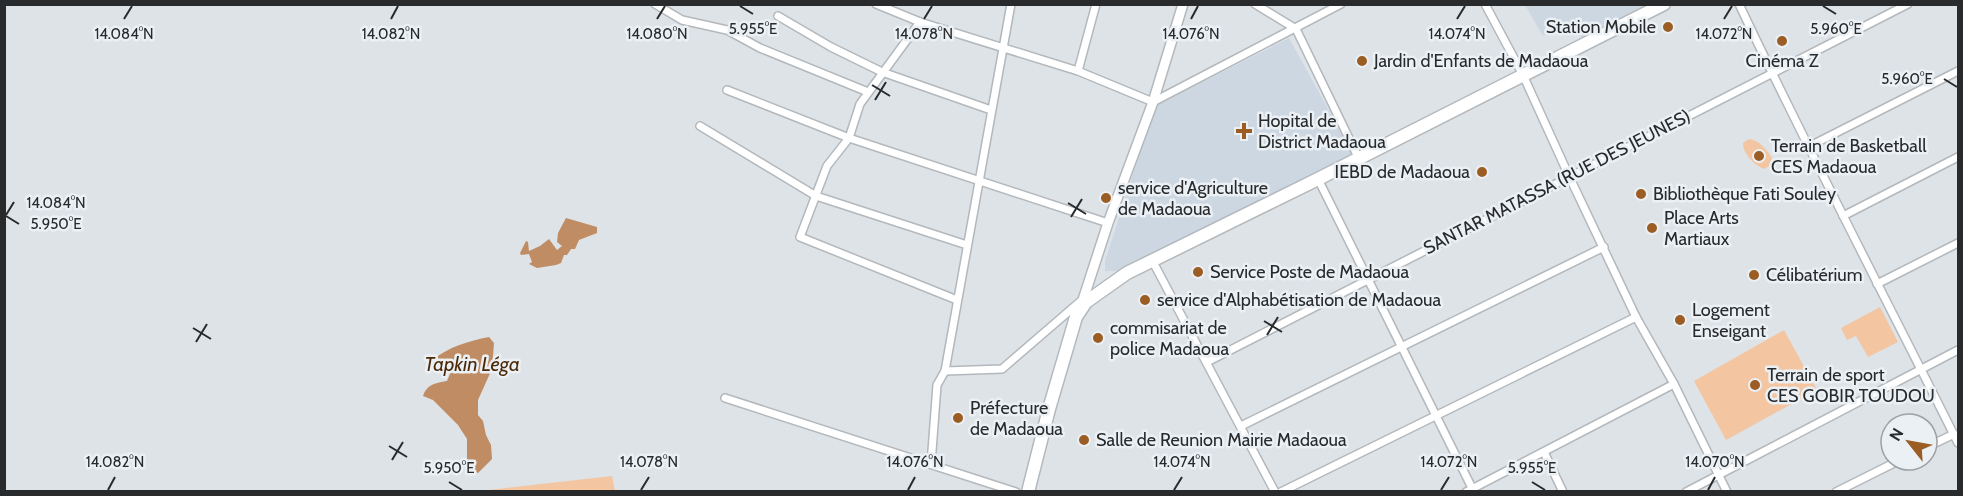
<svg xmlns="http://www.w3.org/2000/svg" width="1963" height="496" font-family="Cabin,sans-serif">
	<rect width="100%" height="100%" fill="#dee3e8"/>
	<g fill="#cdd7e2">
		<path d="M1525,5H1654L1584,41L1570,22L1543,36Z"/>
		<path d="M1289,38L1354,156L1122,271H1105V261L1155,106Z"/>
	</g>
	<g fill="#f3c5a0">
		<path d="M1749,139C1759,140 1767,150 1772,158L1769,166L1764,169C1754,165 1743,154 1743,143Z"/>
		<path d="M1880,307L1898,342L1868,357L1856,336L1847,340L1841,328Z"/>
		<path d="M1784,330L1817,390L1726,440L1694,381Z"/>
		<path d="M612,476L615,491H480Z"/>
	</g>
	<g fill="#c08c63">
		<path d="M566,218L597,227V233L579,240L575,249H571L567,255H564L561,263L556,265L537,268L529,264L532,262L529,254L521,255L520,253L526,241L528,242L529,251L540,246L549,239L557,250L562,246L557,242L558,233Z"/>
		<path d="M489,337L494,343L492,369L478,400V415L483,421L486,435L491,445L492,459L478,473L467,468V439L458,425L433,400L423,396C427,384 436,383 447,381L452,369L440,367L432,361C447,347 469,341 489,337Z"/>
	</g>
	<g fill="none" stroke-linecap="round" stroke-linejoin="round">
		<defs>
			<g id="street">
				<path d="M655,4L682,20L727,30L760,48L868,92"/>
				<path d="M876,4L920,22L1078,71L1153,102L1341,4"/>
				<path d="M1255,4L1296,29L1359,159"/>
				<path d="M1485,4L1523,75L1569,176L1636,317L1674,384L1727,492"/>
				<path d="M1739,4C1809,152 1885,297 1958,443"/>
				<path d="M778,16L831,47L882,72L991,110"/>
				<path d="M920,22L860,104L849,138L827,166L800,237L957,300"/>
				<path d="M1078,71L1096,4"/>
				<path d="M727,90L849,138L1108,223"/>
				<path d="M700,126L816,196L967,245"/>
				<path d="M1808,147L1958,71"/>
				<path d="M1318,179L1474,492"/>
				<path d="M1843,216L1958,157"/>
				<path d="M1153,262L1275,492"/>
				<path d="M1877,284L1958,243"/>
				<path d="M1207,362L1908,4"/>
				<path d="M945,371L1002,369L1082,300"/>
				<path d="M725,398L1016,492"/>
				<path d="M1241,426L1604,247"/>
				<path d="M1927,447L1954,434"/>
				<path d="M1544,452L1563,492"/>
				<path d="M931,464L937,385L945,371L1011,4"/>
				<path d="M1281,492L1636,317"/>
				<path d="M1466,492L1674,384"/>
				<path d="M1686,492L1958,350"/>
				<path d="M1836,492L1900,460"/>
			</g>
			<path id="secondary" d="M1081,306L1108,223L1153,102L1183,4"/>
			<path id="highway" d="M1028,492L1049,409L1076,317L1086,302L1127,273L1318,179L1664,4"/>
		</defs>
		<use href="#street" stroke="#b3b8bc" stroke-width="10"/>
		<use href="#secondary" stroke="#b3b8bc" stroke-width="12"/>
		<use href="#highway" stroke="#b3b8bc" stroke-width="15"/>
		<use href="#street" stroke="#fff" stroke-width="7"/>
		<use href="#secondary" stroke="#fff" stroke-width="9"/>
		<use href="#highway" stroke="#fff" stroke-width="12"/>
	</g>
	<path fill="none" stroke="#282a2c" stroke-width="2" d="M740,6L753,14M1823,6L1836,14M124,19L132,6M391,19L398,6M657,19L665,6M924,19L932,6M1191,19L1198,6M1457,19L1465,6M1724,19L1732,6M1944,79L1957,87M872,85L890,96M875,100L886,82M1068,203L1086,214M6,215L14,202M6,216L19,224M1071,217L1082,199M1264,321L1282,332M193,328L211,339M1267,335L1278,317M196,342L207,324M389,446L407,457M392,460L403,442M449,482L462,490M1532,482L1545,490M108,490L115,477M641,490L649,477M908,490L915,477M1174,490L1182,477M1441,490L1449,477M1708,490L1715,477"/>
	<g fill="#9b5d23" stroke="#ebf0f5" stroke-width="2">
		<circle cx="1668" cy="27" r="6"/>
		<circle cx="1782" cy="41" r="6"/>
		<circle cx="1362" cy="61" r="6"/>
		<path d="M1241 122h6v6h6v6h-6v6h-6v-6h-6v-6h6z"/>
		<circle cx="1759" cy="156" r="6"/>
		<circle cx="1482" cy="172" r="6"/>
		<circle cx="1641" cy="194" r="6"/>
		<circle cx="1106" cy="198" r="6"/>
		<circle cx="1652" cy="228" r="6"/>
		<circle cx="1198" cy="272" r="6"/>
		<circle cx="1754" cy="275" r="6"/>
		<circle cx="1145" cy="300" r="6"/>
		<circle cx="1680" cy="320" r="6"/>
		<circle cx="1098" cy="338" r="6"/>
		<circle cx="1755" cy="385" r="6"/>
		<circle cx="958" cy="418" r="6"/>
		<circle cx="1084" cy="440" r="6"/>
	</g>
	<g text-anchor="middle" stroke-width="5" stroke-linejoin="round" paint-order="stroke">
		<g font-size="18" fill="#282a2c" stroke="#ebf0f5" text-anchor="start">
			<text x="1656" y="33" text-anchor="end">Station Mobile</text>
			<text x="1374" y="67">Jardin d'Enfants de Madaoua</text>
			<text x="1782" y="67" text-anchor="middle">Cinéma Z</text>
			<text x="1258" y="127">Hopital de<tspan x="1258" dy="21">District Madaoua</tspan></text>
			<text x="1771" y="152">Terrain de Basketball<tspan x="1771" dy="21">CES Madaoua</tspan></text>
			<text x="1470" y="178" text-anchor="end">IEBD de Madaoua</text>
			<text x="1118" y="194">service d'Agriculture<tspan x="1118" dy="21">de Madaoua</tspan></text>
			<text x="1653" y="200">Bibliothèque Fati Souley</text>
			<text x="1664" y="224">Place Arts<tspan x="1664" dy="21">Martiaux</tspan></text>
			<text x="1210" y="278">Service Poste de Madaoua</text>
			<text x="1766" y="281">Célibatérium</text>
			<text x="1157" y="306">service d'Alphabétisation de Madaoua</text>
			<text x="1692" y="316">Logement<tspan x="1692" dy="21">Enseigant</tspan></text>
			<text x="1110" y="334">commisariat de<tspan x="1110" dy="21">police Madaoua</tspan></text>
			<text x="1767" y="381">Terrain de sport<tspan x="1767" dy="21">CES GOBIR TOUDOU</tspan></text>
			<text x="970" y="414">Préfecture<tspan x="970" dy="21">de Madaoua</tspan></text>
			<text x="1096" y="446">Salle de Reunion Mairie Madaoua</text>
		</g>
		<g font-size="18" fill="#282a2c" stroke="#ebf0f5">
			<text transform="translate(1557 182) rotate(-27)" y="6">SANTAR MATASSA (RUE DES JEUNES)</text>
		</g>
		<g font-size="20" font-style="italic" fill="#4c2906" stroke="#ebf0f5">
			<text x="472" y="371">Tapkin Léga</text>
		</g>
	</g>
	<g font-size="15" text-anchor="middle" fill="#282a2c" stroke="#ebf0f5" stroke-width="5" stroke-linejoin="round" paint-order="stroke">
		<text x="1836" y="34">5.960°E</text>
		<text x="753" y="34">5.955°E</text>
		<text x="124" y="39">14.084°N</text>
		<text x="391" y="39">14.082°N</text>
		<text x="657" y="39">14.080°N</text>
		<text x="924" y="39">14.078°N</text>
		<text x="1191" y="39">14.076°N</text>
		<text x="1457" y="39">14.074°N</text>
		<text x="1724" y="39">14.072°N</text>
		<text x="1907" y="84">5.960°E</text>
		<text x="56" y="208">14.084°N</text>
		<text x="56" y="229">5.950°E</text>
		<text x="115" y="467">14.082°N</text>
		<text x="649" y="467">14.078°N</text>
		<text x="915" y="467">14.076°N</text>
		<text x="1182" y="467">14.074°N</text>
		<text x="1449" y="467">14.072°N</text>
		<text x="1715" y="467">14.070°N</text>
		<text x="449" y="473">5.950°E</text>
		<text x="1532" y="473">5.955°E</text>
	</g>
	<rect width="1963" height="496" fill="none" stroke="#282a2c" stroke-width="12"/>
	<g transform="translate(1909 442) rotate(301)"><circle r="28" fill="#ebf0f5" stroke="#9da1a5" stroke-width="1.5"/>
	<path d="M0-4.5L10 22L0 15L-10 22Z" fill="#9b5d23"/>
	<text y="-9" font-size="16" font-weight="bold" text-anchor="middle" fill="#282a2c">N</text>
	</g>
</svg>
